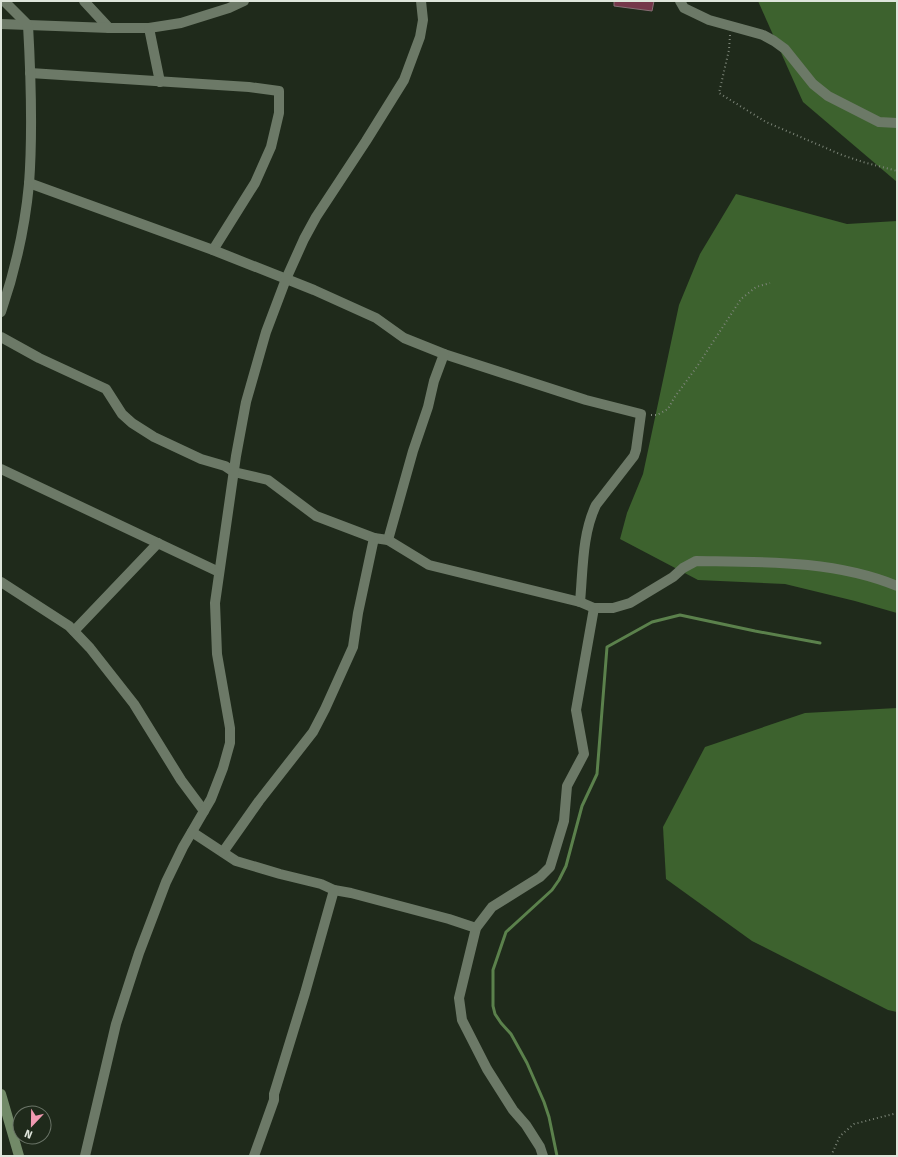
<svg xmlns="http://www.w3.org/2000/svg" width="898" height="1157" font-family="'Fira Sans',sans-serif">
	<rect width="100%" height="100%" fill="#1f2a1b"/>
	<g fill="#3d622e">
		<path d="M758,1H897V182L803,102Z"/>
		<path d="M736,194L847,224L897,221V613L855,601L785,584L698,580L620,539L627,513L643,474L679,305L700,254Z"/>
		<path d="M897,708V1012L888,1010L752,941L666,879L663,827L705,747L805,713Z"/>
	</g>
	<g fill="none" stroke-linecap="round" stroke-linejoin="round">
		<path stroke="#5b814c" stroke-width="3" d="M557,1156L549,1117L544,1102L527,1063L511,1034L501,1023L495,1014L493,1006V970L506,932L552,890L559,880L566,866L582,806L597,774L607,647L652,622L680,615L755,631L820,643"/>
	</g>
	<path fill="#75374a" stroke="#866e74" d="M614,1H654L652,11L614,6Z"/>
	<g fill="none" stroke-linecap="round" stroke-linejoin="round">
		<g stroke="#7c8578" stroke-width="2" stroke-dasharray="1 3" stroke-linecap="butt">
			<path d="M730,35L729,50L719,93L766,122L842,155L863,162L897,171"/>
			<path d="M651,415H657L668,409L674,398L696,368L741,299L756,287L770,283"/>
			<path d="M831,1156L840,1136L854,1124L897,1113"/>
		</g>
		<g stroke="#6c7967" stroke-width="10">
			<path d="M84,1L109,28"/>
			<path d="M680,1L684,8L709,20L763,35L774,41L785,49L813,84L828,96L879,122L897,123"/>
			<path d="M1,24L110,28H149L181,23L229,8L244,1"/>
			<path d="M149,28L160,82"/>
			<path d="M30,73L249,87L279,91V113L271,147L255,183L213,250"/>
			<path d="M29,183L213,250L314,290L376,318L404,338L444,354L586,400L641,414L636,450L634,456L596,505C582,534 583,570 580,602"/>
			<path d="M1,312C15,271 25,227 29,184C33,131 31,78 28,25L4,1"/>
			<path d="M1,337L39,358L106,389L122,414L132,423L154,437L201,459L225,466L234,472L268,480L316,516L374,538L388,540L429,565L580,602L594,608H613L630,603L673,577L683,568L696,561C763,562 834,560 897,586"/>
			<path d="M1,469L219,572"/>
			<path d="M388,540L413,451L428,407L434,381L444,354"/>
			<path d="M1,582L69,626L90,648L134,704L181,780L204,811"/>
			<path d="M74,631L158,543"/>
			<path d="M192,832L236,861L280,874L321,884L334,890L351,893L449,919L476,928"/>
			<path d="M223,852L259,801L313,732L325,709L353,647L358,613L374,538"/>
			<path d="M85,1156L116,1024L139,953L166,882L183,847L211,799L223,768L230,743V728L217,654L215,603L236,456L246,402L266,332L286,279L304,239L316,217L366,141L404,80L420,37L423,20L421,1"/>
			<path d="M254,1156L274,1100V1094L305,993L334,890"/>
			<path d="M543,1156L540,1147L526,1125L513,1110L487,1069L462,1020L459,998L476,928L492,907L540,877L550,867L564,821L567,786L584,754L576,710L594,608"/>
		</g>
		<path stroke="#728a68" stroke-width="10" d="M1,1094L19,1156"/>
	</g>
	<rect width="898" height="1157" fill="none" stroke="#dee5db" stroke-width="4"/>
	<g transform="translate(32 1125) rotate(202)"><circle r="19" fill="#1f2a1b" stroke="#6b7568"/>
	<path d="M0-3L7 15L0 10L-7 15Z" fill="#f19ab2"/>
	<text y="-6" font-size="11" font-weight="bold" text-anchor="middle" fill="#dee5db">N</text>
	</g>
</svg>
